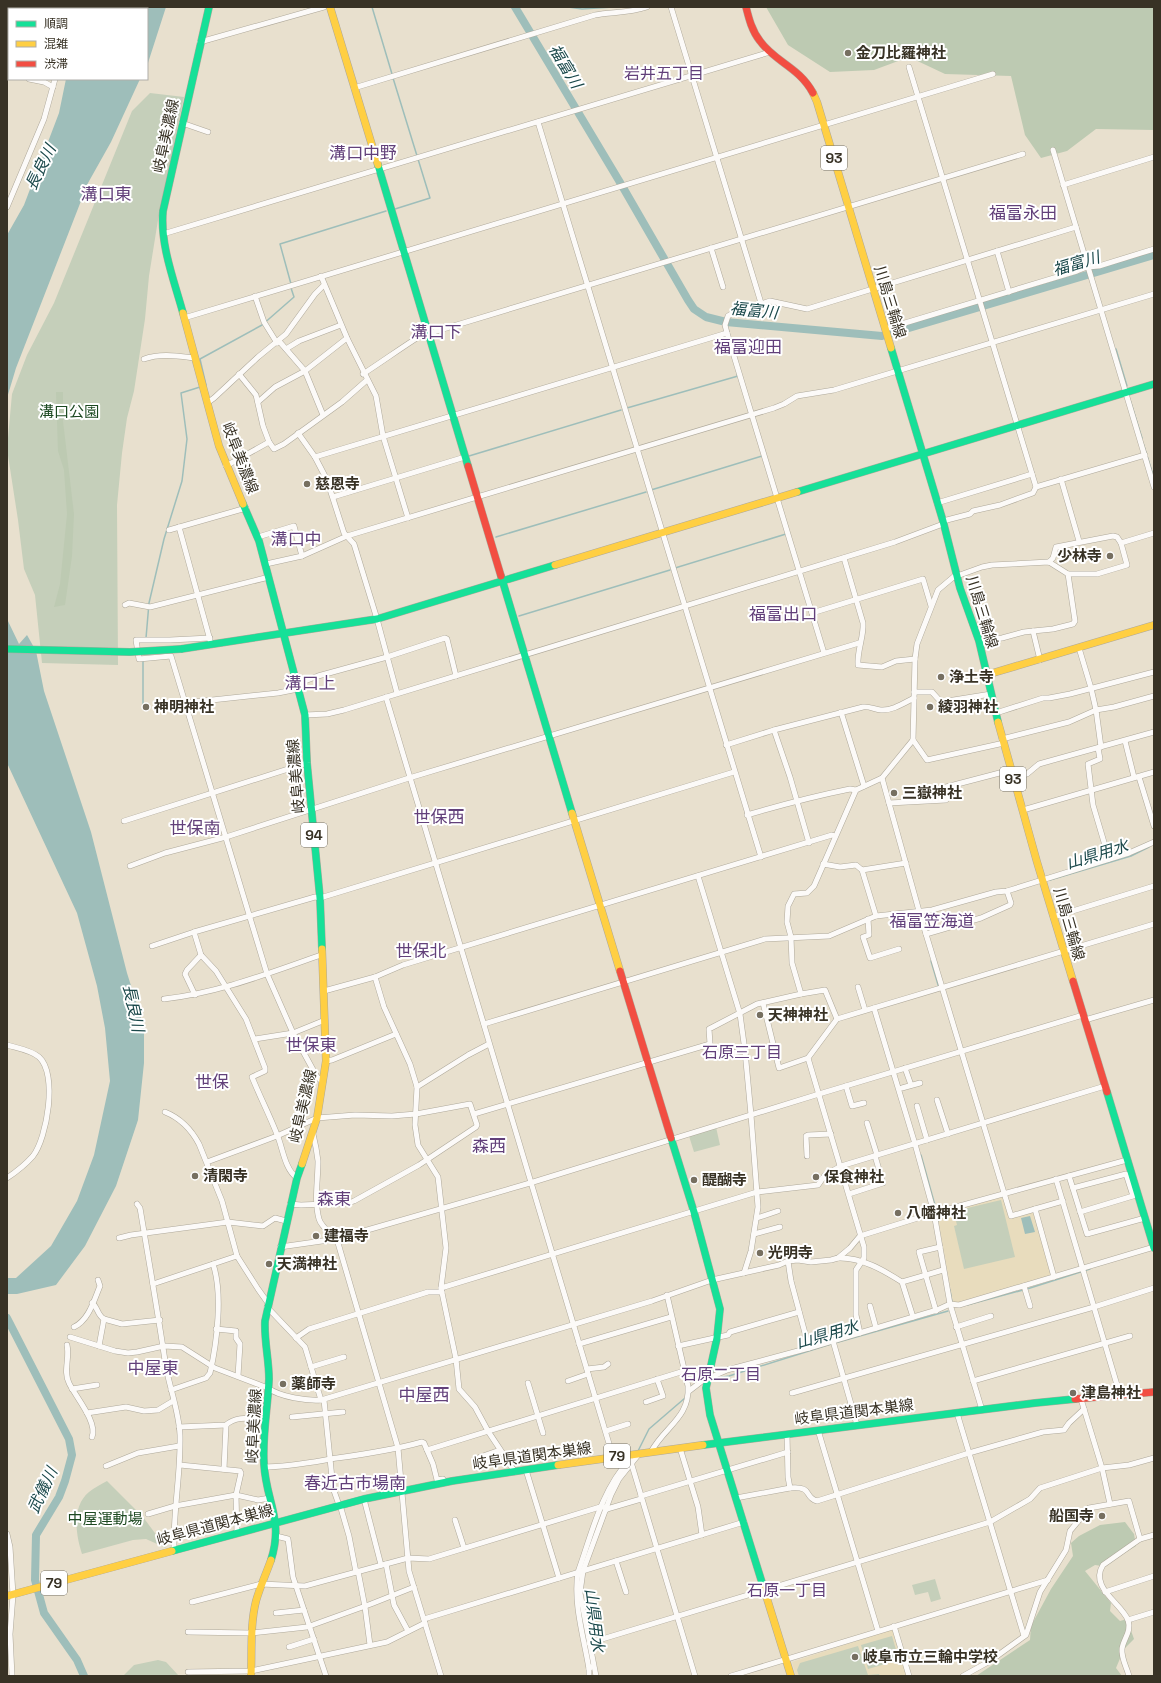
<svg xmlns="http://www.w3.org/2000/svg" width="1161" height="1683" font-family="'Space Grotesk','Noto Sans JP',sans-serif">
	<rect width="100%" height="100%" fill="#e8e0ce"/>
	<g fill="#e8dcbd">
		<path d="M999,1197L1004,1198L1010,1218L1032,1212L1035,1214L1051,1277L956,1304L953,1302L937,1213Z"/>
		<path d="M890,1630L894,1631L907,1676H796L792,1662Z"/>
	</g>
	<g fill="#c5cfba">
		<path d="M150,93L184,97L158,220L149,276L145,319L134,391L127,418L122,453L117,505L118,665L42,663L35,595L24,569L18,520L7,449L12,394L27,355L54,303L132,111Z"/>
		<path d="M716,1127L720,1145L694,1152L689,1136Z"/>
		<path d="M1001,1200L1015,1257L964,1269L954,1226L957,1225L955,1217L959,1210Z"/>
		<path d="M107,1481L143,1517L166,1548L146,1539L133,1540L82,1554C76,1535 71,1507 89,1492C94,1488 101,1484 107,1481Z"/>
		<path d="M935,1579L941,1599L931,1602L928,1592L915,1595L912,1585Z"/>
		<path d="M892,1636L899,1660L868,1669L861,1645Z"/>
		<path d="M858,1646L868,1675L879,1674L880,1676H799L797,1670L800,1663Z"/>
		<path d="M158,1660L166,1662L179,1676H123L134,1665Z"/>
	</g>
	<g fill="#bdcab2">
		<path d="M766,7H1154V130L1096,129L1067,151L1041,158L1025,135L1011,76L945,74L909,57L874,70L830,72L788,45Z"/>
		<path d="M56,392H63V421L74,514L72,556L65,605L54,607L60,584L67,514L64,470L58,451Z"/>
		<path d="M1125,1522L1134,1534L1136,1546L1102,1566L1095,1565L1085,1571L1111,1603L1110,1611L1120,1621L1127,1619L1134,1639L1124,1649L1116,1668L1122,1676H976L1030,1640L1031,1626L1051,1589L1073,1556L1071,1543L1079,1536L1100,1525Z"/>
	</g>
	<g fill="#9ebeba">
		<path d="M82,7H166L147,66V9H82Z"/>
		<path d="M66,79H140L111,142L88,183L16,368L7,398V235L24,205L59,113Z"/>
		<path d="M7,619L19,644L27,635L36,651L44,691L91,832L127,973L144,1027V1063L138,1120L116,1186L85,1246L56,1285L17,1294H7V1278H16L51,1246L77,1201L94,1155L110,1081L105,1028L97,986L77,913L7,763Z"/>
		<path d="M1030,1216L1035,1232L1025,1234L1021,1218Z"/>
	</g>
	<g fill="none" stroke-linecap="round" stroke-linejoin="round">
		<g stroke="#9ebeba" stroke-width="1.5">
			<path d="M372,7L392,74"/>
			<path d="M568,7L582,9L613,7"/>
			<path d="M393,78L430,198L395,209"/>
			<path d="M291,284L280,244L386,211"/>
			<path d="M722,323V321"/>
			<path d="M1116,349L1127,386"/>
			<path d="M206,385L200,359L262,325L294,297L291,288"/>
			<path d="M1130,400L1142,438"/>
			<path d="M627,408L738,376L737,375"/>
			<path d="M1143,443L1154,478"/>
			<path d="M469,456L621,410"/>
			<path d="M651,490L762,456V454"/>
			<path d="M496,537L646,492"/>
			<path d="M675,568L786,534"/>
			<path d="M519,616L670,570"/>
			<path d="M146,638L149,603L164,539L182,481L187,439L181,393L200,387"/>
			<path d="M143,660V706"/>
			<path d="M1050,880L1131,856L1149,847"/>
			<path d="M931,961L939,988"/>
			<path d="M921,1155L936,1209"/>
			<path d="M937,1213L938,1221"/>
			<path d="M1027,1289L1090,1269"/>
			<path d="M950,1290L952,1302"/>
			<path d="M967,1305L1023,1290"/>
			<path d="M712,1379L729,1376L828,1345L948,1311"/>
			<path d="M638,1451L649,1429L685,1398"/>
			<path d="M588,1549L593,1536"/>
			<path d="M581,1613L586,1641"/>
		</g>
		<g stroke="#9ebeba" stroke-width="8">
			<path d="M515,7L621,184L688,300L694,309L706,317L726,322L882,336L1154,255"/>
			<path d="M7,1318L69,1439L72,1455L65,1481L59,1497L36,1535L35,1580L44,1613L77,1660L84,1676"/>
		</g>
		<defs>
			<g id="street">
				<path d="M671,7L761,303"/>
				<path d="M67,9V7"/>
				<path d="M200,42L324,7"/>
				<path d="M909,67L1036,487"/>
				<path d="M7,74H9"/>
				<path d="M29,79L44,82L53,87"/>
				<path d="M354,88L595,15C613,12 630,13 647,7"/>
				<path d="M538,122L761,857"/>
				<path d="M182,123L208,132"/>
				<path d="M1053,150L1154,487"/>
				<path d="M1063,185L1154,157"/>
				<path d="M7,207L44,119L55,79"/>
				<path d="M163,234L770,52"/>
				<path d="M711,248L723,287"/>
				<path d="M997,251L1009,292"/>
				<path d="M321,276L347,338L376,396L383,436L408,518"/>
				<path d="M255,296L264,322L277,343"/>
				<path d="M184,318L993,74"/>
				<path d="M885,329L1077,271L1087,267L1099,266L1154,249"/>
				<path d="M279,341L305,371L323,415"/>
				<path d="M286,349L299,341L341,325"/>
				<path d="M144,359C160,353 178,356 195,358"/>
				<path d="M239,374L256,395L263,426L269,442"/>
				<path d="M363,374C383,361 401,348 420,336L1023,154"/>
				<path d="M258,402L275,387L305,371L347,338"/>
				<path d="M207,403L214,398L258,357L286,334L315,294L324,285"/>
				<path d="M298,433L315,457L327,480L344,533L354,544L377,619L397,693"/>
				<path d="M315,457L727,333"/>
				<path d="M226,466L269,442L274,449L284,444L342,402L367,380"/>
				<path d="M1061,479L1079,541"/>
				<path d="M333,497L465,457"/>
				<path d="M937,503L1032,474"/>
				<path d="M943,521L970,514L973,511L1000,505L1033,493L1036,487L1145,455"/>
				<path d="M179,527L210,640"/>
				<path d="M169,530L246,508"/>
				<path d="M258,537L294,526L302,556"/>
				<path d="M844,558L863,623C864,637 857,650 858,665L882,667L896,661L915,659"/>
				<path d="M1049,562L1053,558L1056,547L1113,536L1117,537L1121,543L1154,533"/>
				<path d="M266,564L302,556L347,536L774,408L784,404L797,396L834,390L1154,294"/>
				<path d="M1068,574H1097L1127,565L1121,543"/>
				<path d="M957,576L982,567L992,565L1049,562L1068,574L1075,621L1073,624L1053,629L1033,631"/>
				<path d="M125,605L129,603L150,607L269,577"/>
				<path d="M812,613L923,579L931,606"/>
				<path d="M210,638L170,640H136L139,659L171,656L267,974L293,1033L317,1077L323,1082"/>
				<path d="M979,641L1002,638L1024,632L1033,631L1040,660"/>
				<path d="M1079,648L1091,688L1096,710L1101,747"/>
				<path d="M824,653L727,333L725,325L728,316L733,313L770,301L807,309L1076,227"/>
				<path d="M297,684L318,676L387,657L445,638L447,639L456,676"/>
				<path d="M914,692H932L941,702L991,694"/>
				<path d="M386,697L613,1457"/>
				<path d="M184,703L278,693L298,689"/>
				<path d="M841,712L864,786"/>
				<path d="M996,713L1043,698H1049L1070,694L1154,672"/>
				<path d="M305,715L327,714L344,710L895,542L943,524"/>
				<path d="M774,730L790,777L809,843"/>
				<path d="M1002,739L1069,722L1096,710L1114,707L1154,696"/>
				<path d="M913,740L927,760L1004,743"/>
				<path d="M1125,741L1134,777"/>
				<path d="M726,745L774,730L863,707C870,706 875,710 881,710C892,711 904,703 914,698"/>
				<path d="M1098,748L1100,759L1088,764L1093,805L1109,859"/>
				<path d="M1139,777L1154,826"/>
				<path d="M882,778L919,911L1011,1216L1035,1209L1054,1277"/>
				<path d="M1013,779L1027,774L1039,764L1154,732"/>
				<path d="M889,803L946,800L948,798L946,787L1011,770"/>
				<path d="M1023,810L1154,772"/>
				<path d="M747,815C781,805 815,796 850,789L856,790L882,778L913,740L915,659L917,644L938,590L957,574"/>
				<path d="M124,821L307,763"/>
				<path d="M823,864L840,867L856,865L862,870L906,863"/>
				<path d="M130,866L165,853L226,837L409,778L859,643"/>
				<path d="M862,870L876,916"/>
				<path d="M698,876L740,1014L745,1051L751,1115L758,1207L751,1251L744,1273"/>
				<path d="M1053,917L1154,886"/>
				<path d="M868,919L869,935L863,937L870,958L899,949"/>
				<path d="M926,934L981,918L1010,905L1011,903L1007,891"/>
				<path d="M152,946L194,932"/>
				<path d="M375,977L384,1007L410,1064L417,1087L415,1125L418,1145L438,1177L446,1248L441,1288L456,1359L459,1389L475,1407L488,1431L515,1472"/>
				<path d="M858,987L865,1010"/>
				<path d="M324,991L375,977L403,965L832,835L835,836"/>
				<path d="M801,994L825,990L837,1019"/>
				<path d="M195,995L185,974L187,970L201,955"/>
				<path d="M164,999C219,993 269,973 321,955"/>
				<path d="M763,1003L779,1068L808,1058"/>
				<path d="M874,1008L915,1144L934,1213L950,1304L982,1410"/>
				<path d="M1085,1020L1154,1000"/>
				<path d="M484,1024L765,939L829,936L876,916L932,910L996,892L1007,891L1129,853L1154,842"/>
				<path d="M255,1039L293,1033L325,1020"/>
				<path d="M7,1045C17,1048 31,1050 39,1057C58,1074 47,1138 33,1156C25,1165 16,1172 7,1178"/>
				<path d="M745,1051L725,1054H714L710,1044L709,1029L757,1004L801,994L792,963L791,937L787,922L788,906L794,894L807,893L814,886L856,790"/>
				<path d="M326,1061L332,1060L396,1034"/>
				<path d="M905,1068L911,1085"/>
				<path d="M846,1086L852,1106L864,1103"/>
				<path d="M417,1087L468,1055L489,1044"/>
				<path d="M902,1088L920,1083"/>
				<path d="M937,1100L948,1134"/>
				<path d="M917,1106L927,1140"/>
				<path d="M165,1112C180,1118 191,1129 199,1144L222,1201L237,1256L258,1289L268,1303"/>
				<path d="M474,1114L710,1044"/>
				<path d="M867,1123L877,1155"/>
				<path d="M313,1134C315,1142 317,1152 318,1161C318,1180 314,1201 319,1219C322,1229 334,1234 338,1243L398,1448L409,1571L441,1676"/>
				<path d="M807,1156L806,1136L808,1135L831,1134"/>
				<path d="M207,1162L277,1136L317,1118L355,1115L392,1116L416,1114L470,1104L477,1125L476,1127L419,1165L354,1201L348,1203L301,1205L290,1204"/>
				<path d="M1069,1176L1087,1234L1145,1218"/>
				<path d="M297,1178C285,1169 283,1150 278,1137C270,1116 260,1097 252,1077L265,1071V1068L246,1019L216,971L201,955L194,932L315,897L320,898L734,772"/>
				<path d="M1056,1179L1120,1395"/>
				<path d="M1073,1188L1126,1174L1133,1196L1080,1212"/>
				<path d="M849,1194L883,1183L875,1156"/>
				<path d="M137,1204L140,1208C149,1261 158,1314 166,1367C170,1389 179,1412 180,1435C181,1473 173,1511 174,1550"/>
				<path d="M1035,1209L1063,1201"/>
				<path d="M757,1218L778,1211"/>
				<path d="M754,1234L780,1227"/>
				<path d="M119,1238L131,1235L228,1222L263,1226L275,1218L286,1221"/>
				<path d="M280,1247L336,1239L530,1183L819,1094L1083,1015"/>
				<path d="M838,1258C861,1257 883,1270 902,1282L943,1270"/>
				<path d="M788,1261L791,1281L809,1348"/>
				<path d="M902,1282L913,1317"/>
				<path d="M153,1284L237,1256"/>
				<path d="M1024,1286L1030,1306"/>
				<path d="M441,1288L757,1192L818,1185L825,1175L841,1166L1105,1086"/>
				<path d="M92,1303C98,1307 97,1315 104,1319"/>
				<path d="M870,1306L876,1328"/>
				<path d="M267,1307L305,1347L321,1400"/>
				<path d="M936,1311L919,1252L940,1247"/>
				<path d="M74,1327C89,1320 94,1300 100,1286L98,1280"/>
				<path d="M956,1327L991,1316"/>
				<path d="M216,1329L236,1331V1338L240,1344L238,1376"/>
				<path d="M860,1333L856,1315V1270L864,1258V1247L808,1058L837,1019L1154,924"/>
				<path d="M70,1337L115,1351L128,1353L137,1352L164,1346L182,1347L215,1368L268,1388C280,1397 307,1401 321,1400L652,1301L712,1280L779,1265L788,1261L798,1260L811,1262L831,1260L838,1258L850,1248L860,1236L934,1213L1127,1160"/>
				<path d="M296,1338L309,1329L428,1292H442"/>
				<path d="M833,1341L857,1425"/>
				<path d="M579,1344L671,1317"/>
				<path d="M67,1345C70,1358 63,1371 69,1383C75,1396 98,1422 92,1437"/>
				<path d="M99,1346L104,1319L122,1324L160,1320"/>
				<path d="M678,1346L728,1335L730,1332L799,1312"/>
				<path d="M311,1367L344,1357"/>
				<path d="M587,1369L604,1367L608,1364"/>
				<path d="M568,1381L588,1374"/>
				<path d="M973,1381L1130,1336"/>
				<path d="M528,1383L543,1433"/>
				<path d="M72,1389L97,1385"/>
				<path d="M171,1390L206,1378L210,1373C217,1343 223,1293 213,1264"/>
				<path d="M689,1391L702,1381L727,1370L809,1348L937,1310L950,1304L959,1305L1154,1247"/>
				<path d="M792,1393L1094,1307L1154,1288"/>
				<path d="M1081,1399L1102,1468L1110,1504"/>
				<path d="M324,1400L333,1488L339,1505"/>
				<path d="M646,1402L663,1396L657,1379"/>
				<path d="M87,1413L126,1407L144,1411L158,1410L173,1401"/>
				<path d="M957,1413L1024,1636"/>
				<path d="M292,1417L343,1412"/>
				<path d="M179,1427L226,1425C237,1415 252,1419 266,1419"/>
				<path d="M818,1430L878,1631"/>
				<path d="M606,1431L628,1424"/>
				<path d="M787,1434L788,1477L790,1488C814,1486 803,1497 817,1501L969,1453L1043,1432L1064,1430L1069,1423L1084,1409"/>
				<path d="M680,1448L698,1507L702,1535"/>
				<path d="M427,1450L433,1464L437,1480L443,1479L444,1482"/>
				<path d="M651,1452C664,1427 690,1418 688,1386L667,1295"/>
				<path d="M480,1457L500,1450"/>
				<path d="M631,1462L695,1676"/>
				<path d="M180,1465L240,1471L241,1473L236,1495L258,1500L270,1498"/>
				<path d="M106,1466L138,1453L179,1446"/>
				<path d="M264,1467C289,1467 313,1462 337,1458C366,1454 394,1450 422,1442L424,1443L427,1450L684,1371"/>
				<path d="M224,1469L226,1425"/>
				<path d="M526,1470L559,1578"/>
				<path d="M641,1496L788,1452"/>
				<path d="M736,1498L790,1488"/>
				<path d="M364,1499L381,1565"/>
				<path d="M340,1505L349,1536L356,1572"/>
				<path d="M607,1509L641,1499"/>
				<path d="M148,1514L175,1506L236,1495L237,1533"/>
				<path d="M455,1520L464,1548"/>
				<path d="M7,1534L10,1547L13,1595L10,1634L12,1676"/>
				<path d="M276,1536L288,1539L293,1577L326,1676"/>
				<path d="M616,1561L626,1592"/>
				<path d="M386,1564L394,1605L408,1631"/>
				<path d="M358,1571L365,1607L370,1645"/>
				<path d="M1105,1592L1154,1576"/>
				<path d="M192,1602L261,1584L305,1586L408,1558L429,1559L600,1507H605L607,1509"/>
				<path d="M276,1613L304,1610"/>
				<path d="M424,1619L744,1522"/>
				<path d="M1128,1620L1154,1612"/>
				<path d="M894,1626L909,1676"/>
				<path d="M188,1632L251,1633L307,1627L371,1604L414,1587"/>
				<path d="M589,1643L990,1522L1030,1499L1040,1488L1102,1468L1129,1465L1154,1458"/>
				<path d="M289,1647L314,1639"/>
				<path d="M589,1669C584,1638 573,1604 578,1572C592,1533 601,1491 630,1459V1455"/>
				<path d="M188,1672L251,1671L387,1642L425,1623"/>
				<path d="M589,1676V1669L591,1667"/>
				<path d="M596,1676L580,1593L583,1571L611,1495L619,1479L639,1454"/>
				<path d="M731,1676L1048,1580"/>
				<path d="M963,1676L990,1661L1026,1635L1040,1592L1066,1550L1070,1531L1089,1508L1129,1501L1140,1539"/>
				<path d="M1129,1676C1127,1668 1121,1658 1122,1649C1123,1639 1132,1632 1128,1620C1121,1603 1089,1587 1103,1565L1140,1539L1154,1535"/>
			</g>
			<g id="fast">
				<path d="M378,165L468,466"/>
				<path d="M183,313C174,280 160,245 163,211L209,7"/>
				<path d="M891,348L943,521L960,588L979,641L998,722"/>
				<path d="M797,492L1154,384"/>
				<path d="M243,504L259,541L305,715L307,763L320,898L322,949"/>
				<path d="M501,576L572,813"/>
				<path d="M181,649L377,619L555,565"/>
				<path d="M1107,1092L1154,1248"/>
				<path d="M671,1138L694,1212L720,1309L717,1338L706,1388L710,1415L764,1589"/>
				<path d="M703,1445L1035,1403L1075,1399"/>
				<path d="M172,1551L364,1499L452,1481L558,1465"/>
				<path d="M271,1560C284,1519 266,1502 264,1464C262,1436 268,1407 269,1379C269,1359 264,1341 265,1321L297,1178L302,1164"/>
			</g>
			<g id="slow">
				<path d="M330,7L378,165"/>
				<path d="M813,93L817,102L891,348"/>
				<path d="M183,313L219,446L243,504"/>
				<path d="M555,565L797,492"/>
				<path d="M986,675L1154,625"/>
				<path d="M998,722L1037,862L1073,981"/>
				<path d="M572,813L620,971"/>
				<path d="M302,1164L317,1118L326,1061L322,949"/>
				<path d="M558,1465L703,1445"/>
				<path d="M764,1589L791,1676"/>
				<path d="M7,1596L172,1551"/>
				<path d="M251,1676C252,1651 250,1625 256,1601C260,1587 266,1574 271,1560"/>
			</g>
			<g id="jam">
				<path d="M746,7C749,19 752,31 760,41C775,62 799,67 813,93"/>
				<path d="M468,466L501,576"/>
				<path d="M620,971L671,1138"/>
				<path d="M1073,981L1107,1092"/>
				<path d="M1075,1399L1154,1392"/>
			</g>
		</defs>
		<use href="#street" stroke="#aea89a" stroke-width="6"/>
		<use href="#fast" stroke="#aea89a" stroke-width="8"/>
		<use href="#slow" stroke="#aea89a" stroke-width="8"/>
		<use href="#jam" stroke="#aea89a" stroke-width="8"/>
		<use href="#street" stroke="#fcfaf8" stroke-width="5"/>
		<use href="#fast" stroke="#16e098" stroke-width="7"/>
		<use href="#slow" stroke="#ffcf43" stroke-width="7"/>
		<use href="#jam" stroke="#f24e42" stroke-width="7"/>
		<defs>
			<path id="fast-bridge" d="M7,649L130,652L181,649"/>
		</defs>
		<use href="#fast-bridge" stroke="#aea89a" stroke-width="8" stroke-linecap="butt"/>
		<use href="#fast-bridge" stroke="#16e098" stroke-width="7"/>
	</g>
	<g fill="#766f60" stroke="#fff" stroke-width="1.5">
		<circle cx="848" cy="53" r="4"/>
		<circle cx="307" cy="484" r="4"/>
		<circle cx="1110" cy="556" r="4"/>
		<circle cx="941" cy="677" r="4"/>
		<circle cx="146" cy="707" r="4"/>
		<circle cx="930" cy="707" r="4"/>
		<circle cx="894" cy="793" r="4"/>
		<circle cx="760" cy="1015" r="4"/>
		<circle cx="195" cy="1176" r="4"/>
		<circle cx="816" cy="1177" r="4"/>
		<circle cx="694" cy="1180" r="4"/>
		<circle cx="898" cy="1213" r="4"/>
		<circle cx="316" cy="1236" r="4"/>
		<circle cx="760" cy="1253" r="4"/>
		<circle cx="269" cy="1264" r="4"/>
		<circle cx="283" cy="1384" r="4"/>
		<circle cx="1073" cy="1393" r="4"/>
		<circle cx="1102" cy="1516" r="4"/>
		<circle cx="855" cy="1657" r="4"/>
	</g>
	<g text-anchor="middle" stroke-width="4" stroke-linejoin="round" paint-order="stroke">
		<g fill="#fff" stroke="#747066" stroke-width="1">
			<rect x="821" y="146" width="26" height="24" rx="3"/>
			<rect x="1000" y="767" width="26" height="24" rx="3"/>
			<rect x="301" y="823" width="26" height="24" rx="3"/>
			<rect x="604" y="1444" width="26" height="24" rx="3"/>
			<rect x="41" y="1571" width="26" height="24" rx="3"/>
		</g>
		<g font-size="14" font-weight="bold" fill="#383225">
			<text x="834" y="163">93</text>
			<text x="1013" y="784">93</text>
			<text x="314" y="840">94</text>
			<text x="617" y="1461">79</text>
			<text x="54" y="1588">79</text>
		</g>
		<g font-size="15" font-weight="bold" fill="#383225" stroke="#fff" text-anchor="start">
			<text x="856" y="58">金刀比羅神社</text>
			<text x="315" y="489">慈恩寺</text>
			<text x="1102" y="561" text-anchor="end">少林寺</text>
			<text x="949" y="682">浄土寺</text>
			<text x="154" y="712">神明神社</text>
			<text x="938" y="712">綾羽神社</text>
			<text x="902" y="798">三嶽神社</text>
			<text x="768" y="1020">天神神社</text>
			<text x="203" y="1181">清閑寺</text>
			<text x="824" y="1182">保食神社</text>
			<text x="702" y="1185">醍醐寺</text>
			<text x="906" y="1218">八幡神社</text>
			<text x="324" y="1241">建福寺</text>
			<text x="768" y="1258">光明寺</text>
			<text x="277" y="1269">天満神社</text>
			<text x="291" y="1389">薬師寺</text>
			<text x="1081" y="1398">津島神社</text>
			<text x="1094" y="1521" text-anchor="end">船国寺</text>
			<text x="863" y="1662">岐阜市立三輪中学校</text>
		</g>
		<g font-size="15" fill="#383225" stroke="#fff">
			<text transform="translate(166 136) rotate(-78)" y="5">岐阜美濃線</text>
			<text transform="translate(890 302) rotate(73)" y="5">川島三輪線</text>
			<text transform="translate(240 458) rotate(69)" y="5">岐阜美濃線</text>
			<text transform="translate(982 612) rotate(73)" y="5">川島三輪線</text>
			<text transform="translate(296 776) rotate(-95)" y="5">岐阜美濃線</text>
			<text transform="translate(1069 924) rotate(74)" y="5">川島三輪線</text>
			<text transform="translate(303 1106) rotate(-77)" y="5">岐阜美濃線</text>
			<text transform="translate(854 1412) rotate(-7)" y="5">岐阜県道関本巣線</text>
			<text transform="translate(254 1426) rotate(-87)" y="5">岐阜美濃線</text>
			<text transform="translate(532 1456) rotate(-8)" y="5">岐阜県道関本巣線</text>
			<text transform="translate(215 1525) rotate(-15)" y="5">岐阜県道関本巣線</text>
		</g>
		<g font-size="15" fill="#1c4921" stroke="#fff">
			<text x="69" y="417">溝口公園</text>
			<text x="105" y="1524">中屋運動場</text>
		</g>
		<g font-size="16" font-style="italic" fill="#1a484a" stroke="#fff">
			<text transform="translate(566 66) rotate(59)" y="6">福富川</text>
			<text transform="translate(40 167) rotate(-64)" y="6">長良川</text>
			<text transform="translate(1076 263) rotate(-17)" y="6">福富川</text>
			<text transform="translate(754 310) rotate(6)" y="6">福富川</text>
			<text transform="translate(1097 854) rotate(-17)" y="6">山県用水</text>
			<text transform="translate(134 1008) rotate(78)" y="6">長良川</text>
			<text transform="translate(827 1334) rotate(-16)" y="6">山県用水</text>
			<text transform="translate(42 1490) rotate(-65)" y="6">武儀川</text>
			<text transform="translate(595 1620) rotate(83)" y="6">山県用水</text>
		</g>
		<g font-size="16" fill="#62407a" stroke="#fff">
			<text x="664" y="79">岩井五丁目</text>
			<text x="742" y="1058">石原三丁目</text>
			<text x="721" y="1380">石原二丁目</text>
			<text x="787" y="1596">石原一丁目</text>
		</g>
		<g font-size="17" fill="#62407a" stroke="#fff">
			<text x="363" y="159">溝口中野</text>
			<text x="106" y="200">溝口東</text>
			<text x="1023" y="219">福富永田</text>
			<text x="436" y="338">溝口下</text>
			<text x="748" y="353">福富迎田</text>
			<text x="296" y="545">溝口中</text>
			<text x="783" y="620">福富出口</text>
			<text x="310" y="689">溝口上</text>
			<text x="439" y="823">世保西</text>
			<text x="195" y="834">世保南</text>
			<text x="932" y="927">福富笠海道</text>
			<text x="421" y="957">世保北</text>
			<text x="311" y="1051">世保東</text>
			<text x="212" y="1088">世保</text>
			<text x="489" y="1152">森西</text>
			<text x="334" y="1205">森東</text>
			<text x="153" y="1374">中屋東</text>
			<text x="424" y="1401">中屋西</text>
			<text x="355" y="1489">春近古市場南</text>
		</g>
	</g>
	<rect width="1161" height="1683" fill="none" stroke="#383225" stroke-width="16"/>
	<rect x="8" y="8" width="140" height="72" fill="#ffffff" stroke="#afada8"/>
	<rect x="16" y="21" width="20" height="6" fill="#16e098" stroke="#afada8"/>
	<text x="44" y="28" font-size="12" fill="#383225">順調</text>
	<rect x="16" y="41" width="20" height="6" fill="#ffcf43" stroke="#afada8"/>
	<text x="44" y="48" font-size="12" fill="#383225">混雑</text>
	<rect x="16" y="61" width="20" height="6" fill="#f24e42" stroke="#afada8"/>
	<text x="44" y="68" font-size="12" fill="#383225">渋滞</text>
</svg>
